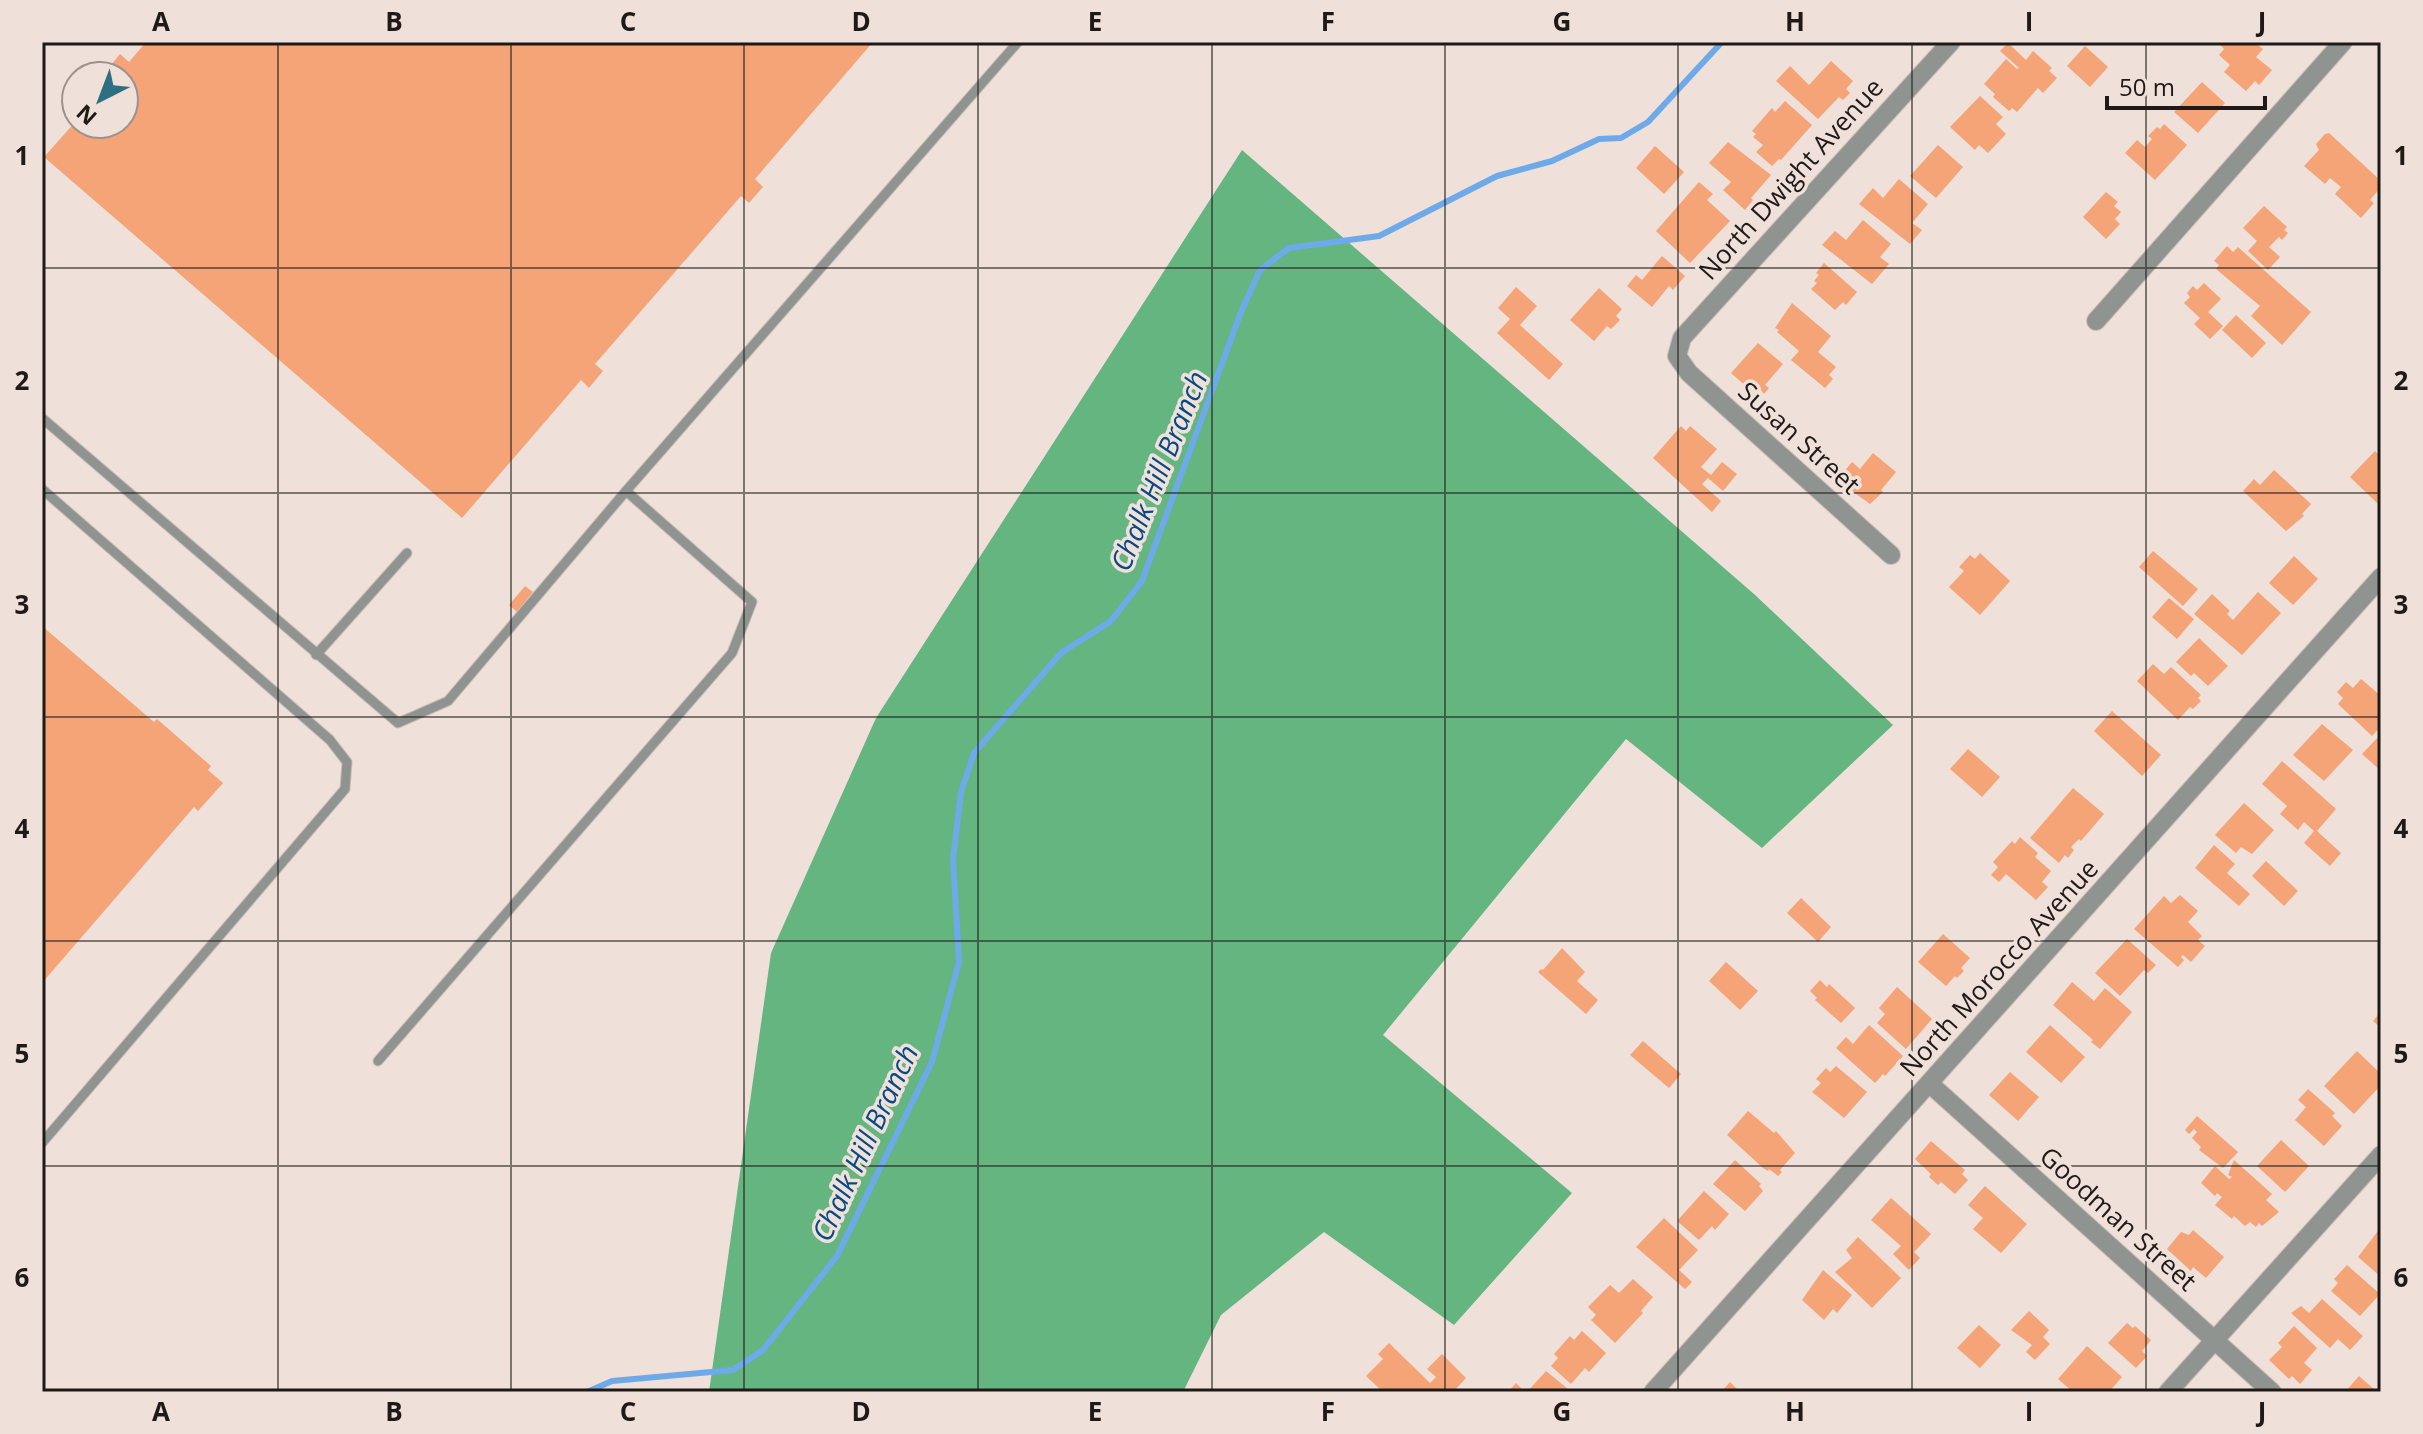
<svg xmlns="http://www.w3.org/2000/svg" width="2423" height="1434" font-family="'Open Sans',sans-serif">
	<rect width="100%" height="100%" fill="#efe0da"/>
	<path fill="#65b580" d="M1242,150L1754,594L1893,725L1762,848L1626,739L1383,1035L1572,1193L1454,1325L1324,1232L1221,1315L1183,1392H709L771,953L876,718Z"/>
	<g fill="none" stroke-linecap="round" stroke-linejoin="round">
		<path stroke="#6eaae9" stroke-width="6" d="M587,1392L612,1381L733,1370L763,1350L837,1256L932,1062L959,962L953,859L961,792L974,753L1061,653L1111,621L1142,581L1241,312L1260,270L1289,248L1379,236L1497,176L1552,161L1599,139L1621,138L1648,122L1722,42"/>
	</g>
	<g fill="#f4a477">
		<path d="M146,42H873L755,179L763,187L749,203L741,196L595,364L603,371L589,388L581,380L462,518L44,157L76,121V124H124V76H113L107,70L120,54L129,62Z"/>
		<path d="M2218,42H2254L2263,49L2256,57L2272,70L2259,85L2255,81L2246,91L2224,72L2230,65L2219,55L2224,49Z"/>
		<path d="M2008,43L2026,60L2033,51L2052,68L2049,71L2057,78L2043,93L2038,88L2017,112L2012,108L2009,111L1993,97L1995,94L1984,84L2006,59L2017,69L2019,68L2000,51Z"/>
		<path d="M2085,46L2108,67L2090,87L2067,66Z"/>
		<path d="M1831,61L1853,81L1846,89L1850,93L1843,100L1839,97L1818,119L1776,81L1790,66L1809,85Z"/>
		<path d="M2202,82L2225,103L2198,133L2174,112Z"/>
		<path d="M1980,96L2003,117L1996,124L2006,134L1988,153L1979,145L1975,150L1950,127Z"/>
		<path d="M1785,101L1812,125L1781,160L1779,159L1772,166L1756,152L1763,145L1753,137L1756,134L1752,131L1772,108L1775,112Z"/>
		<path d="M2164,124L2187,145L2155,180L2125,153L2137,140L2145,147L2152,139L2148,136L2157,127L2160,129Z"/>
		<path d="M2329,133L2381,181V187L2370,200L2374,203L2361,218L2335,194L2341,187L2330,178L2325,184L2304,166L2319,150L2316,144L2325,134Z"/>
		<path d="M1728,142L1771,175L1751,198L1753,200L1745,210L1723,190L1731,182L1709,163Z"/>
		<path d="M1938,145L1963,167L1936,198L1910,176Z"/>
		<path d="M1655,146L1684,172L1664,194L1636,168Z"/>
		<path d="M1899,179L1928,204L1912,223L1922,230L1910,244L1859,204L1873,188L1883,198Z"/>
		<path d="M1699,182L1713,194L1707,200L1730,221L1690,263L1656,231Z"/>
		<path d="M2106,192L2118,202L2114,206L2121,212L2115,219L2120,224L2106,239L2083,217Z"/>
		<path d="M2264,206L2287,227L2284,230L2288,233L2282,240L2279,237L2269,247L2280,257L2268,270L2248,251L2257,241L2243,228Z"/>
		<path d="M1863,220L1891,244L1880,257L1889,264L1872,284L1822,245L1835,231L1846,240Z"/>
		<path d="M2227,246L2233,252L2238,247L2311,312L2282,345L2251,316L2260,306L2216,269L2219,265L2214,261Z"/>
		<path d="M1662,256L1685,276L1673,290L1669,286L1652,307L1627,286L1636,275L1642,280Z"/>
		<path d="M1824,263L1857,292L1846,305L1843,302L1835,310L1811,289L1817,283L1814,281L1819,275L1816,273Z"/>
		<path d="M2204,283L2221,299L2208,312L2223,326L2210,339L2194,324L2200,318L2184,303L2190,297L2187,293L2193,286L2197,290Z"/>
		<path d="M1516,287L1537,306L1520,325L1563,364L1549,380L1497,333L1510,319L1498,308Z"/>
		<path d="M1599,288L1622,309L1616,316L1620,320L1611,329L1607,326L1594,341L1570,320Z"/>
		<path d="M1792,303L1831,336L1818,352L1836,367L1829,375L1833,379L1825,388L1791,360L1799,351L1777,332L1779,330L1775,328Z"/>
		<path d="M2236,315L2266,343L2252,358L2222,330Z"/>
		<path d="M1758,343L1783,364L1765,385L1769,388L1764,394L1761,390L1756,395L1731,373Z"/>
		<path d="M1681,426L1686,431L1690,426L1717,449L1701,467L1711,475L1722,462L1737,474L1723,491L1708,478L1702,484L1721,501L1712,512L1653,458Z"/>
		<path d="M2375,451L2381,457V499L2377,503L2350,477Z"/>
		<path d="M1873,453L1896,472L1881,490L1883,492L1870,504L1837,480L1852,462L1860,469Z"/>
		<path d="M2274,470L2311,504L2302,514L2304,516L2286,531L2243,491L2254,479L2260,485Z"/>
		<path d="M2153,551L2198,589L2183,606L2139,567Z"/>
		<path d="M1980,553L2010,581L1980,615L1949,587L1964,571L1959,567L1970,555L1975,559Z"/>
		<path d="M2294,556L2318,579L2293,605L2269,583Z"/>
		<path d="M525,586L533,592L517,612L509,605Z"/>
		<path d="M2258,592L2281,613L2242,655L2194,614L2212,594L2230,611L2227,614L2233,620Z"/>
		<path d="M2169,598L2194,619L2177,639L2152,617Z"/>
		<path d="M42,626L154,722L157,719L211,766L208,770L223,783L198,811L194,807L42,983Z"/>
		<path d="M2199,638L2228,666L2208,686L2194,673L2191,676L2176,662Z"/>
		<path d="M2153,664L2164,674L2171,667L2201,695L2198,698L2201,701L2193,709L2190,707L2178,720L2137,681Z"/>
		<path d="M2361,679L2381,696V726L2372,736L2338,704L2343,698L2337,692L2346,682L2353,688Z"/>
		<path d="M2112,711L2161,755L2142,776L2094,731Z"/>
		<path d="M2322,724L2353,750L2324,781L2293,755Z"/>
		<path d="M2381,734V771L2362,754Z"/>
		<path d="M1968,749L2000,777L1982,797L1950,769Z"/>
		<path d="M2282,761L2336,809L2317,831L2341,853L2330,866L2304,843L2314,831L2304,822L2298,830L2280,814L2287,806L2262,784Z"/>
		<path d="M2073,788L2104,814L2081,841L2079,839L2071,847L2074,850L2068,858L2065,855L2059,863L2030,838Z"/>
		<path d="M2244,803L2274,830L2252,854L2241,847L2236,853L2215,835Z"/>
		<path d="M2020,837L2038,853L2035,857L2051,871L2042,882L2048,887L2036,900L2006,874L1999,882L1991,875L1998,867L1993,862L2012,841L2015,844Z"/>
		<path d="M2214,845L2235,864L2227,873L2250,894L2239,906L2195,868Z"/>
		<path d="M2266,861L2298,891L2284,906L2252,876Z"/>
		<path d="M2180,895L2198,911L2188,922L2202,936L2198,940L2205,946L2191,962L2183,955L2181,957L2184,960L2178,967L2134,929L2164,896L2171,903Z"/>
		<path d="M1801,898L1831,927L1818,942L1787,913Z"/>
		<path d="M1943,934L1970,958L1961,968L1964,971L1957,978L1955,976L1946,986L1918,962Z"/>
		<path d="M2127,939L2156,965L2148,973L2144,970L2120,996L2095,973Z"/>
		<path d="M1562,948L1585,972L1577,981L1598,1000L1586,1014L1538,972L1541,969L1543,970Z"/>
		<path d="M1726,962L1758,991L1740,1010L1709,981Z"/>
		<path d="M1820,980L1827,987L1829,984L1855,1008L1841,1023L1815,1000L1817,998L1810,991Z"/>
		<path d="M2072,982L2094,1001L2105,988L2132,1012L2100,1049L2091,1042L2093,1040L2053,1005Z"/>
		<path d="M1897,987L1932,1019L1906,1049L1877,1023L1885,1014L1879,1008Z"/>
		<path d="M2381,1011V1028L2373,1021Z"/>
		<path d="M1869,1025L1903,1056L1885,1076L1883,1074L1875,1083L1836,1048L1846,1037L1853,1044Z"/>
		<path d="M2050,1025L2085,1057L2061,1083L2026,1052Z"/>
		<path d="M1643,1041L1681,1074L1669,1088L1630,1055Z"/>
		<path d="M2357,1051L2381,1074V1085L2354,1114L2324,1086Z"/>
		<path d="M1836,1066L1867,1092L1844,1118L1812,1092L1821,1083L1816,1079L1826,1068L1830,1072Z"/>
		<path d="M2010,1072L2039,1097L2018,1121L1989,1095Z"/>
		<path d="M2308,1089L2335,1113L2332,1116L2342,1126L2324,1146L2295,1120L2306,1107L2298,1100Z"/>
		<path d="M1748,1111L1774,1133L1776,1131L1795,1153L1780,1170L1782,1172L1778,1176L1769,1169L1768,1171L1763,1168L1727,1135Z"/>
		<path d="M2197,1116L2238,1152L2223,1168L2199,1150L2201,1147L2192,1138L2197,1132L2194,1129L2189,1134L2185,1130Z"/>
		<path d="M2281,1140L2309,1166L2285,1192L2257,1166Z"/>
		<path d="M1931,1141L1965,1170L1962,1174L1968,1180L1955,1194L1941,1182L1938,1185L1929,1177L1931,1174L1915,1159Z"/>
		<path d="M1735,1160L1761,1184L1759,1186L1763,1191L1745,1211L1713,1184Z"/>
		<path d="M2234,1160L2272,1194L2266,1200L2279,1212L2262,1226L2259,1223L2256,1227L2250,1222L2245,1226L2234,1216L2232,1219L2215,1205L2222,1197L2217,1193L2215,1196L2201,1183L2215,1166L2229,1179L2232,1177L2228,1175Z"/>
		<path d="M1985,1186L2027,1224L2001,1253L1973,1229L1983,1218L1968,1205Z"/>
		<path d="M1704,1191L1729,1214L1715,1230L1712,1226L1699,1240L1677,1221Z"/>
		<path d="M1891,1198L1931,1234L1914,1252L1920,1258L1909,1270L1893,1254L1901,1246L1871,1220Z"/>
		<path d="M1664,1218L1698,1250L1679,1270L1692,1282L1685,1289L1636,1247Z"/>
		<path d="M2381,1227V1277L2358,1257Z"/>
		<path d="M2193,1230L2224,1257L2206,1278L2193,1267L2191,1271L2167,1249L2181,1232L2189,1235Z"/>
		<path d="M1858,1237L1901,1278L1872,1308L1835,1272L1852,1258L1846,1250Z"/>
		<path d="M2347,1265L2380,1294L2360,1316L2331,1291L2338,1283L2334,1279Z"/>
		<path d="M1823,1270L1852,1295L1837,1313L1833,1309L1824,1320L1802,1300Z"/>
		<path d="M1633,1279L1653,1297L1641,1311L1643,1313L1615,1343L1591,1320L1596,1315L1588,1307L1610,1285L1619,1293Z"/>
		<path d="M2322,1299L2363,1336L2350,1350L2338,1339L2330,1348L2291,1313L2301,1306L2309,1313Z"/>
		<path d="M2029,1311L2049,1330L2043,1337L2050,1344L2035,1360L2026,1352L2032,1345L2011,1330Z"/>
		<path d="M2127,1323L2133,1328L2135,1326L2151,1340L2142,1351L2147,1356L2136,1368L2108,1343Z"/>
		<path d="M1979,1325L2001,1345L1980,1368L1957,1348Z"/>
		<path d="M2294,1326L2317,1348L2304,1363L2312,1370L2300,1384L2292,1376L2289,1379L2269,1360L2282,1347L2278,1343Z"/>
		<path d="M1582,1331L1606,1353L1589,1372L1585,1368L1571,1384L1551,1366L1558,1358L1554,1354L1570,1336L1574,1340Z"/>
		<path d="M1389,1343L1430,1383L1436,1377L1427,1369L1442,1354L1466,1378L1453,1392H1414L1411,1389L1408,1392H1383L1366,1376L1383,1359L1378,1354Z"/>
		<path d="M2087,1346L2122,1377L2109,1392H2073L2058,1379Z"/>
		<path d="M1546,1371L1568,1389L1565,1392H1527Z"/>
		<path d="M2359,1376L2375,1390L2345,1392Z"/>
		<path d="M1730,1382L1740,1392H1721Z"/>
		<path d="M1516,1383L1525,1392H1508Z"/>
	</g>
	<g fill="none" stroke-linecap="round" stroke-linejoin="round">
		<defs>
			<g id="service">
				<path d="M42,418L398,723L448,701L626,491L1018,42"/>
				<path d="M42,489L330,740L347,762L345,789L42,1143"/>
				<path d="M316,655L407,553"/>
				<path d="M378,1061L732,653L752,602L626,491"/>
			</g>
			<g id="minor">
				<path d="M2096,321L2343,42"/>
				<path d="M1891,555L1689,373L1677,356L1682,338L1951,42"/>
				<path d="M1930,1084L2272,1392"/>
				<path d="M1653,1392L2381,577"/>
				<path d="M2168,1392L2381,1155"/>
			</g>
		</defs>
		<use href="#service" stroke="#cabcb7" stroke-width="11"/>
		<use href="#minor" stroke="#cabcb7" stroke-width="20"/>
		<use href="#service" stroke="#8f9491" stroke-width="9"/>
		<use href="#minor" stroke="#8f9491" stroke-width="18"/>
	</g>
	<path fill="none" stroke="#1f1a18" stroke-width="2" stroke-opacity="0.55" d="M278,42V1392M511,42V1392M744,42V1392M978,42V1392M1212,42V1392M1445,42V1392M1678,42V1392M1912,42V1392M2146,42V1392M42,268H2381M42,493H2381M42,717H2381M42,941H2381M42,1166H2381"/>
	<g text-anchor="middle" stroke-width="7" stroke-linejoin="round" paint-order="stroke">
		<g font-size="26" fill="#1f1a18" stroke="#efe0da">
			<text transform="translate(1791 179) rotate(-48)" y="9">North Dwight Avenue</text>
			<text transform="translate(1799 438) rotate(42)" y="9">Susan Street</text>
			<text transform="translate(1999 968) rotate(-48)" y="9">North Morocco Avenue</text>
			<text transform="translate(2118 1219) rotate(42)" y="9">Goodman Street</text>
		</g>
		<g font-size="28" font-style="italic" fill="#044a84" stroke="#efe0da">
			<text transform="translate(1159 471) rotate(-68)" y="10">Chalk Hill Branch</text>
			<text transform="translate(865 1143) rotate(-65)" y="10">Chalk Hill Branch</text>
		</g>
	</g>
	<rect width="2423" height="1434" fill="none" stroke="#efe0da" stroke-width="88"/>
	<g transform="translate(100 100) rotate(222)"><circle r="38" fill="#efe0da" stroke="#9c918c" stroke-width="2"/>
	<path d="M0-6L14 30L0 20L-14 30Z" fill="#2f6f83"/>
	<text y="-12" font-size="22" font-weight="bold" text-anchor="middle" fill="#1f1a18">N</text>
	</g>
	<path d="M2107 96v12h158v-12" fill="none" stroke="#1f1a18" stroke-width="4"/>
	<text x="2119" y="96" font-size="24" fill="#1f1a18" stroke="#efe0da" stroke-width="6" paint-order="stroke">50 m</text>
	<rect x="44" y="44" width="2335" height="1346" fill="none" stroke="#1f1a18" stroke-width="3"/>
	<g font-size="26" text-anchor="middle" font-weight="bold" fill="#1f1a18">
		<text x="161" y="31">A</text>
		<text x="394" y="31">B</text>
		<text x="628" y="31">C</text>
		<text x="861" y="31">D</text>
		<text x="1095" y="31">E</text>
		<text x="1328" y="31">F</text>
		<text x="1562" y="31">G</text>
		<text x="1795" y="31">H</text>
		<text x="2029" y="31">I</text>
		<text x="2262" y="31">J</text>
		<text x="22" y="165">1</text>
		<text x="2401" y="165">1</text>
		<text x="22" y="390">2</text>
		<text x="2401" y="390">2</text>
		<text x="22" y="614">3</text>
		<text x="2401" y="614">3</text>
		<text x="22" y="838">4</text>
		<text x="2401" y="838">4</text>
		<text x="22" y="1063">5</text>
		<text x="2401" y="1063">5</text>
		<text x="22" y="1287">6</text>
		<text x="2401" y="1287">6</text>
		<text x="161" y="1421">A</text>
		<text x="394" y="1421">B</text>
		<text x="628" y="1421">C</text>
		<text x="861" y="1421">D</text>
		<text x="1095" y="1421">E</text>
		<text x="1328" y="1421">F</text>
		<text x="1562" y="1421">G</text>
		<text x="1795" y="1421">H</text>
		<text x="2029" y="1421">I</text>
		<text x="2262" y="1421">J</text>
	</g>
</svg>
